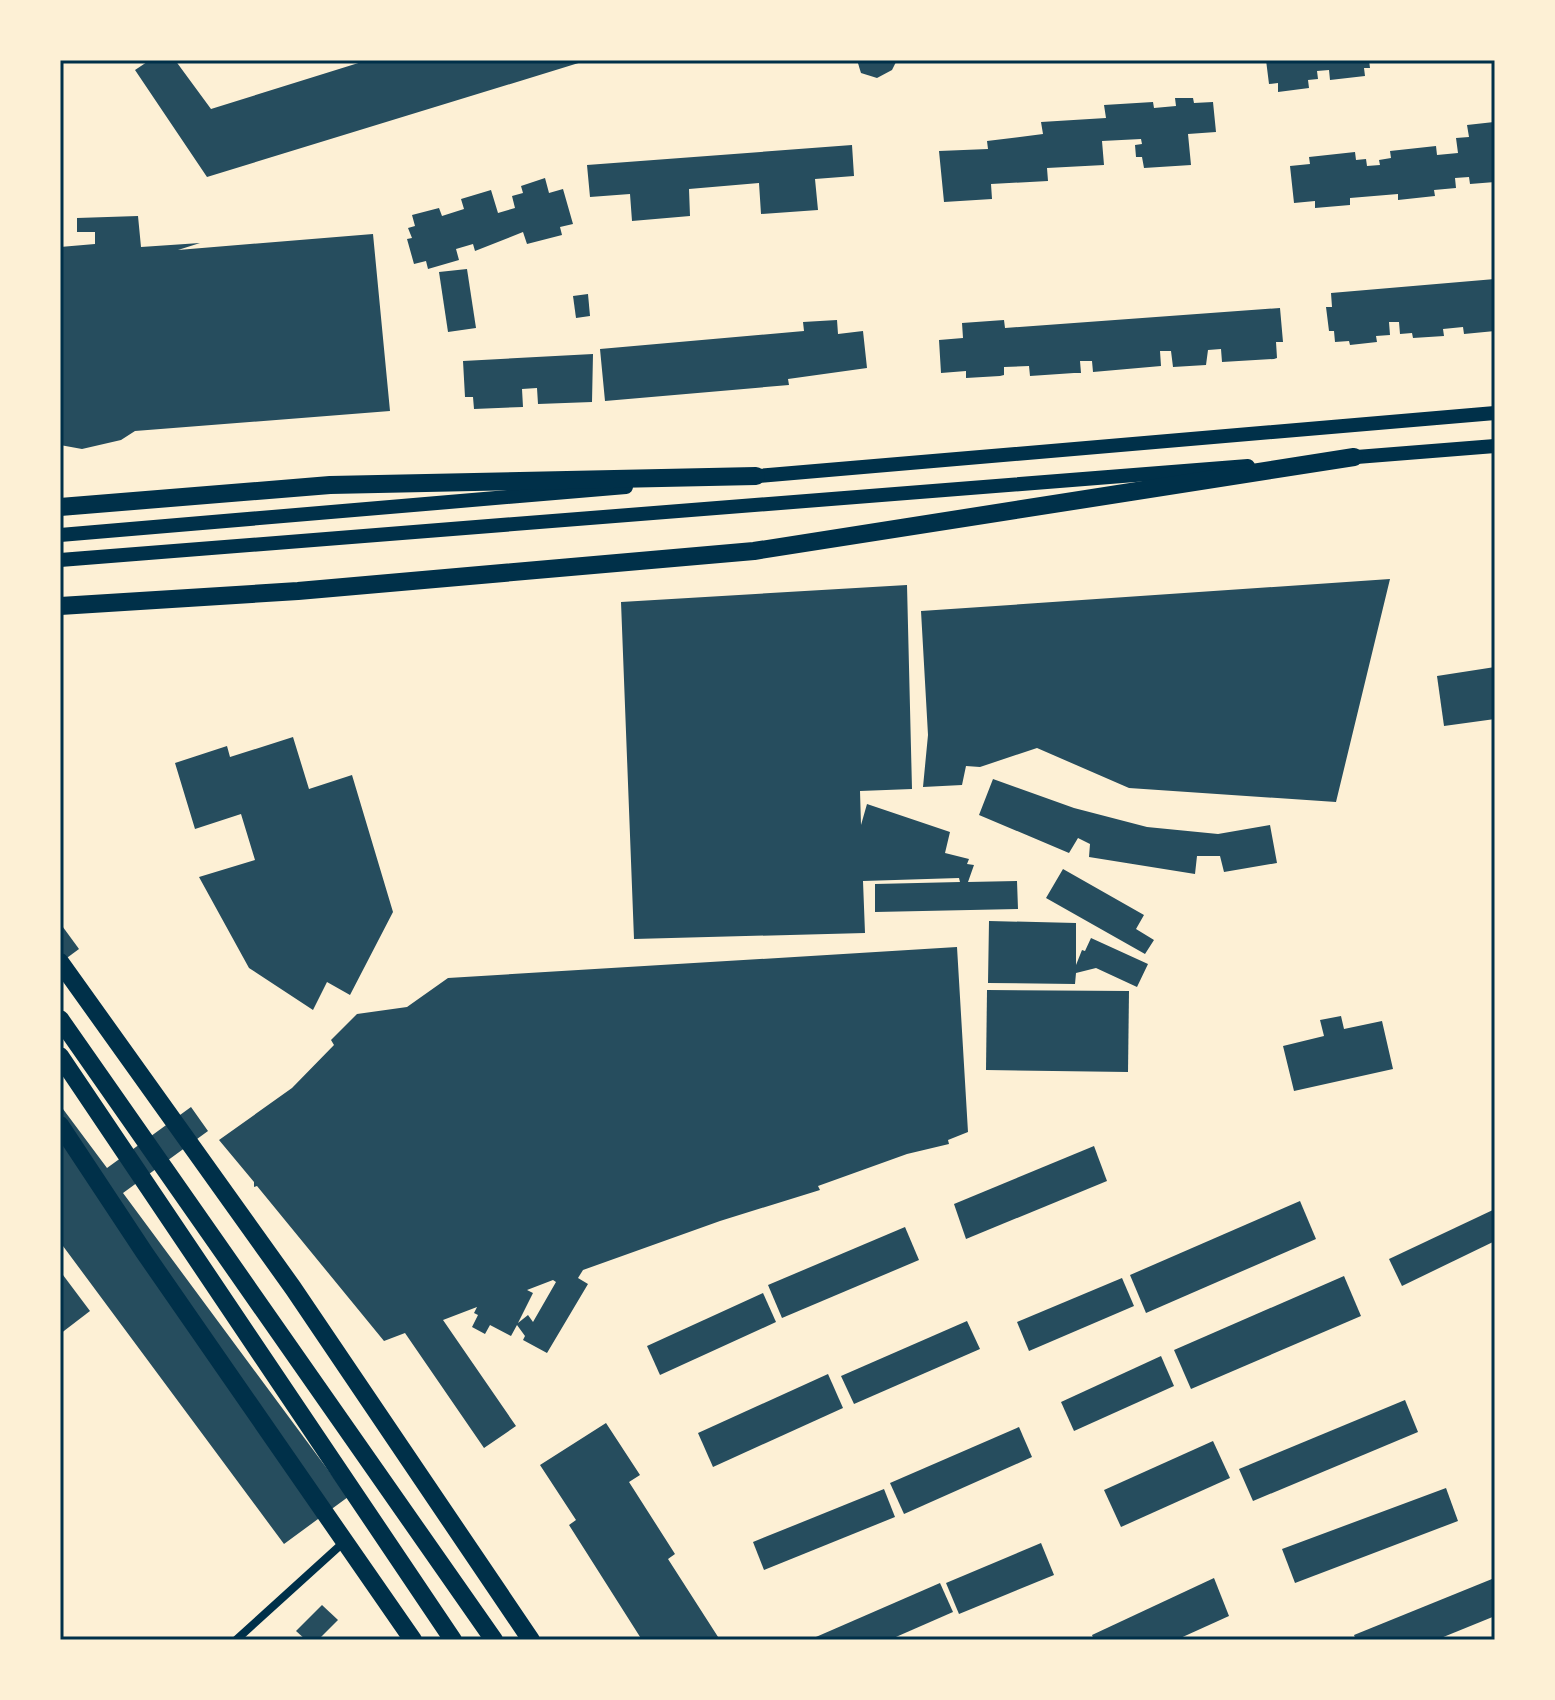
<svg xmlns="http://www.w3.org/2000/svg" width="1555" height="1700" font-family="Mulish,sans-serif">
	<rect width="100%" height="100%" fill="#fdf0d5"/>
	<g fill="#264d5e" fill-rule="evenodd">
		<path d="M150,60H175L211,109L368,60L585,61L207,177L135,70Z"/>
		<path d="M857,60H897L892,70L877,78L861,73Z"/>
		<path d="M1266,60H1369L1370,68H1364L1365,76L1330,80L1329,70L1317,71L1318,79L1308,80L1309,88L1278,92V83L1269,84Z"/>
		<path d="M1175,98H1193L1194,103L1213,102L1216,132L1188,134L1191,165L1144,168L1142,157H1136L1135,145L1142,144L1141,139L1102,141L1104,165L1047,168L1048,181L991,184L992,199L944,202L939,151L988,149L987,141L1043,134L1041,122L1106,118L1104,105L1153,102L1154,108L1176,106Z"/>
		<path d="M1494,122L1495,182L1470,184L1469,177L1455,178L1456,188L1434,190L1435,196L1398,200V194L1350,198V205L1315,208V201L1294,203L1290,166L1310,164L1309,157L1355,152L1356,160L1366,159L1367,166L1380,165L1379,160L1391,158L1390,151L1436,146L1437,155L1458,153L1456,138L1469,137L1467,125Z"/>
		<path d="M852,145L854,176L815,179L818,210L761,214L759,183L689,189L690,216L632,221L630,194L590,197L587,165Z"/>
		<path d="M545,178L549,193L563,189L573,224L560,227L562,235L527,244L523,232L475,251L473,244L456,249L459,260L428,269L426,261L414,264L407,239L412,238L408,228L415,226L412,215L439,208L442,216L464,209L461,199L491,190L498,213L515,208L512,196L523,193L521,186Z"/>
		<path d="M138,216L141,247L200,243L178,250L373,234L390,411L135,431L121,440L82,449L60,445V247L95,244V232H77V218Z"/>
		<path d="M467,269L476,328L448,332L439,272Z"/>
		<path d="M1495,279V331L1464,334L1463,327L1443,329L1444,336L1413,338L1412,333L1400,334L1399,322H1389L1390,335L1376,336L1377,342L1350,345L1349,341L1335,342L1334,331H1329L1326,307H1332L1331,293Z"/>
		<path d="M588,294L590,316L576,318L573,296Z"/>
		<path d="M1280,308L1283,342H1276L1277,358L1274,359L1222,362L1221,349L1208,350L1206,365L1173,367L1171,351H1160L1161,366L1093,372L1092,361H1080L1081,373H1074L1030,376L1029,366L1004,367V375L1000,376L966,378V371L941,373L939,340L963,338L962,323L1004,320L1005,328Z"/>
		<path d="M837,320L838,334L863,331L867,368L788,379L789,385L605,401L600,349L804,331L803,322Z"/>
		<path d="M593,354L592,402L538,404L537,388L522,389L523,407L474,409L473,397H465L463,361Z"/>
		<path d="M1390,579L1336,802L1129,788L1037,748L980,767L966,766L962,785L923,787L928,735L921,611Z"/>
		<path d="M907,585L912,789L860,791L861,825L867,804L950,832L945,853L969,859L967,864L974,865L968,882L1017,881L1018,909L875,912V884L960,882L959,878L863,881L865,933L634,939L621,602Z"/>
		<path d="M1495,667V719L1444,726L1437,676Z"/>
		<path d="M293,737L309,789L352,775L393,912L350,995L327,982L313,1010L249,968L199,877L255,860L241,814L195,829L175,763L227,746L230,757Z"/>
		<path d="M993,779L1074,808L1147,827L1218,834L1270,825L1277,863L1224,872L1220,856H1197L1195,874L1089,857L1090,844L1078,838L1069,853L979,815Z"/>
		<path d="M1063,869L1144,915L1136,929L1154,940L1145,954L1046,898Z"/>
		<path d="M989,921L1076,923V965L1082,950L1085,951L1091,938L1148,964L1137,987L1096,968L1076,973L1075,984L988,983Z"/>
		<path d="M60,923L79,949L60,963Z"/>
		<path d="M957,947L968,1132L948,1140L949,1144L907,1154L818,1186L820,1190L720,1221L583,1270L578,1278L588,1284L547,1353L523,1340L525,1336L517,1325L511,1336L490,1325L485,1334L472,1327L478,1315L474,1313L477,1307L443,1320L516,1426L484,1448L405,1333L384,1341L257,1186L254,1187V1182L219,1140L292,1088L334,1045L331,1040L357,1014L407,1007L448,978ZM553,1280L556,1282L533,1322L528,1315L518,1323L533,1293L527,1290Z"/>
		<path d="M987,990L1129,991L1128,1072L986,1070Z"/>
		<path d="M1341,1016L1344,1029L1382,1021L1393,1069L1294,1091L1283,1046L1324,1036L1320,1020Z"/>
		<path d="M60,1105L107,1168L191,1107L208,1131L123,1193L348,1497L284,1544L60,1242Z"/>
		<path d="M1094,1146L1107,1181L966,1239L954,1204Z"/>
		<path d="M1300,1201L1316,1239L1146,1313L1130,1275Z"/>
		<path d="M1495,1209V1241L1402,1286L1389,1259Z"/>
		<path d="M905,1227L919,1260L782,1318L768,1285Z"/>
		<path d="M60,1271L90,1311L60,1334Z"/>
		<path d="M1344,1276L1361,1316L1191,1389L1174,1350Z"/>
		<path d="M1122,1278L1134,1306L1029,1351L1017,1322Z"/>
		<path d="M763,1293L776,1322L660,1375L647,1346Z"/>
		<path d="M967,1321L980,1349L854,1404L841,1376Z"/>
		<path d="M1161,1356L1174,1386L1074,1431L1061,1402Z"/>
		<path d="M828,1374L843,1408L713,1467L698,1433Z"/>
		<path d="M1405,1400L1418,1432L1253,1501L1239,1469Z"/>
		<path d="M606,1423L640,1475L629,1482L675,1554L668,1559L720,1640H642L569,1525L576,1520L540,1465Z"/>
		<path d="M1019,1427L1032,1457L904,1514L890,1483Z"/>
		<path d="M1213,1441L1230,1478L1121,1527L1104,1490Z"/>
		<path d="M1446,1488L1458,1521L1295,1583L1282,1549Z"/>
		<path d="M884,1489L895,1517L764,1570L753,1542Z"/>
		<path d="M1041,1543L1054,1575L959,1614L946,1583Z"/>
		<path d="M1214,1578L1229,1616L1176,1640H1094L1092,1635Z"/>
		<path d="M1492,1579L1495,1587V1616L1436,1640H1356L1354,1635Z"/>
		<path d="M940,1583L953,1612L889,1640H809Z"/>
		<path d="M322,1605L338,1620L318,1640H306L296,1631Z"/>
	</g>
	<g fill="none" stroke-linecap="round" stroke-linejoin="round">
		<path stroke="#003049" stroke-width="8" d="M236,1640L344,1542"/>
		<g stroke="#003049" stroke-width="14">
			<path d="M1344,458L1495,446"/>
			<path d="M746,477L1495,413"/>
			<path d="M60,535L626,487"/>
			<path d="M60,560L1248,466"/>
		</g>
		<g stroke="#003049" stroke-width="18">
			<path d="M60,507L330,485L756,476"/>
			<path d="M60,606L298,591L754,551L1354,457"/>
			<path d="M60,962L293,1288L531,1640"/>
			<path d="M60,1019L494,1640"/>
			<path d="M60,1056L453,1640"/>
			<path d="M60,1125L144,1252L413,1640"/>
		</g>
	</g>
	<rect width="1555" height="1700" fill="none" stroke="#fdf0d5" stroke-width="124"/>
	<rect x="62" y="62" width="1431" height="1576" fill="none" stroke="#003049" stroke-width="3"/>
</svg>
